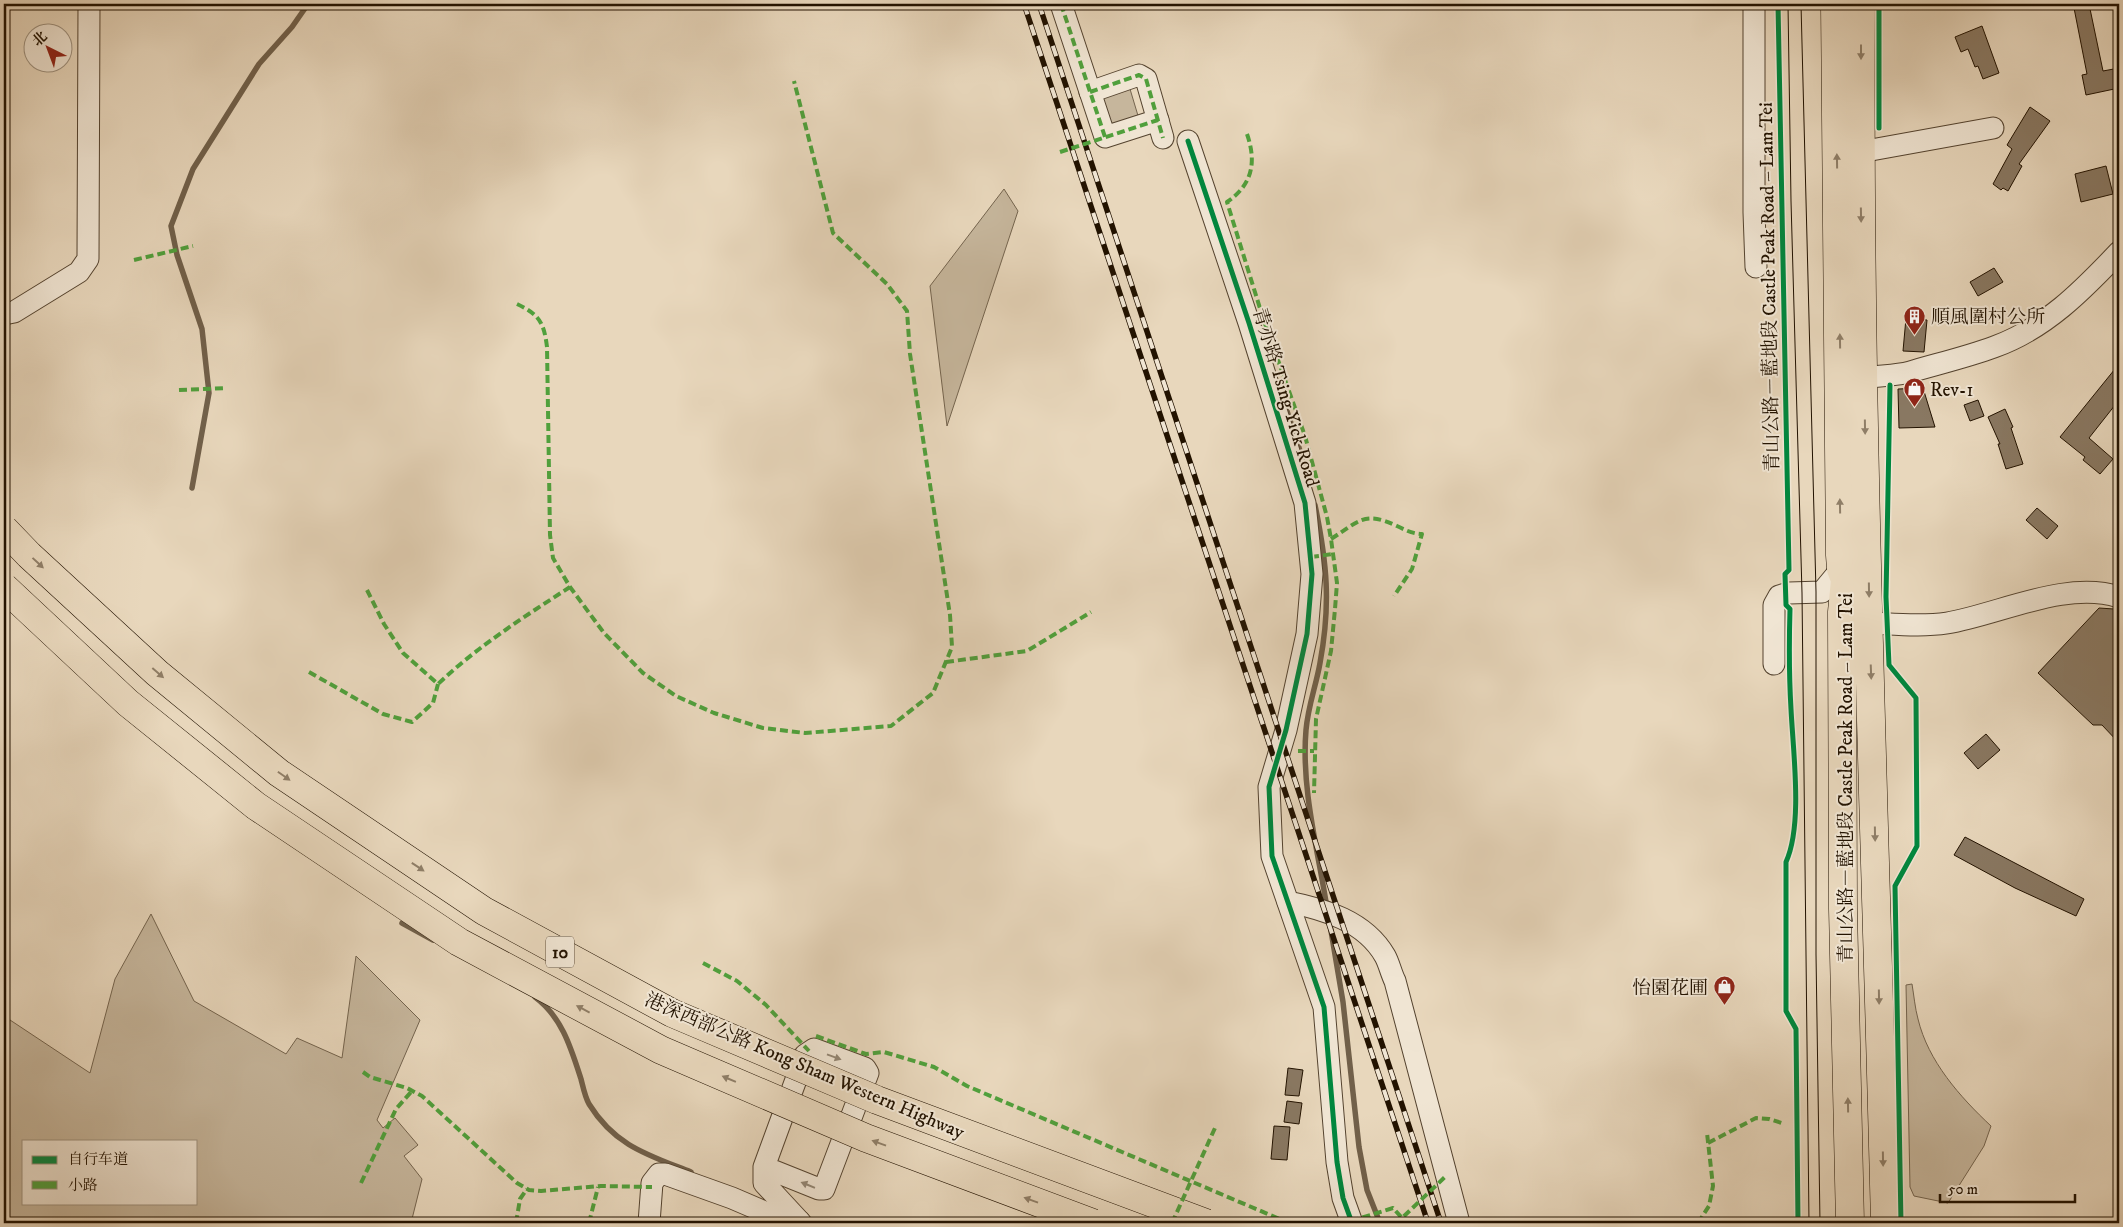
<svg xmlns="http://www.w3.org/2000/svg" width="2123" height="1227" font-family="'IM FELL DW Pica','Noto Serif SC',serif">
	<rect width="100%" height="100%" fill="#e8d7bc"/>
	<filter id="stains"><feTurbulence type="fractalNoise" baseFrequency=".004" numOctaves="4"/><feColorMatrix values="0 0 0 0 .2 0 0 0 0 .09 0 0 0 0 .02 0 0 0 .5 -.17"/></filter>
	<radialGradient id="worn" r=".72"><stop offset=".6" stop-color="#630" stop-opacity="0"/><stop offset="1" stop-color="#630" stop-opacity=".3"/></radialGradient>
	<g fill="#c6b69c" stroke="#74644e" fill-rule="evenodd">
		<path d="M1130,89L1139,119L1106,129L1097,99Z"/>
		<path d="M1004,189L1018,211L947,426L930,286Z"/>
		<path d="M151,914L194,1001L286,1054L297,1038L342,1058L356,956L420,1020L377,1120L383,1128L395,1118L418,1145L404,1156L422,1179L411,1223H4V1016L90,1073L115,979ZM24,1141H196V1203H24Z"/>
		<path d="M1912,984C1914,996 1915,1008 1918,1019C1928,1061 1960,1097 1991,1126L1984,1146L1948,1203L1914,1196L1910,1187L1906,985Z"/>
	</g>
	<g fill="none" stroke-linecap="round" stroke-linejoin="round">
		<g stroke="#71604a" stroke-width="5.5">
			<path d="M1287,411L1306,469"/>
			<path d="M192,488L209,393L202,329L177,255L171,226L193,169L259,64L292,27L308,4"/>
			<path d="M1315,505C1327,563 1331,604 1320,663C1316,686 1308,706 1306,730C1301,789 1318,850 1327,908"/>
			<path d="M1329,919L1343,1002L1359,1147L1367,1190L1380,1223"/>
			<path d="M402,923L433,940"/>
			<path d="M535,997C562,1017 571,1048 581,1079C583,1087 585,1097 589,1104C615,1146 648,1155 691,1172"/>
			<path d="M804,1217L819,1223"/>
		</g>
	</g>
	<g fill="#897862" stroke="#221200">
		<path d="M2089,4L2103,71L2119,68V88L2086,95L2082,75L2087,74L2074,8Z"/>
		<path d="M1982,26L1999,73L1983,79L1978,66L1975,67L1968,49L1961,52L1955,37Z"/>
		<path d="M2030,107L2050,121L2019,164L2022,166L2008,191L2003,188L2001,190L1993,184L2012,149L2007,145Z"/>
		<path d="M2106,166L2113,194L2081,202L2075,174Z"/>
		<path d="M1994,268L2003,282L1978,296L1970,282Z"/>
		<path d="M1906,318L1927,320L1924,352L1903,351Z"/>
		<path d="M2119,364V400L2089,438L2113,459L2100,474L2083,460L2085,457L2060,437Z"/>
		<path d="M1923,388L1935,427L1899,428L1898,389Z"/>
		<path d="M1978,400L1984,416L1970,421L1964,405Z"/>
		<path d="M2005,409L2013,427L2011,428L2023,464L2006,469L1998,444H2000L1988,417Z"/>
		<path d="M2037,508L2058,526L2047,539L2026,520Z"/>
		<path d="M2099,608L2114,609L2119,613V743L2102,725H2093L2038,673Z"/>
		<path d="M1986,734L2000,750L1978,769L1964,753Z"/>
		<path d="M1965,837L2084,899L2076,916L2015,888L1954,855Z"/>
		<path d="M1288,1068L1303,1070L1299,1096L1285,1095Z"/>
		<path d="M1287,1101L1302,1103L1299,1124L1284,1122Z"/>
		<path d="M1274,1126L1290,1127L1287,1160L1271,1159Z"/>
	</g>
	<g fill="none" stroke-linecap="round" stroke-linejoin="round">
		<defs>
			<g id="street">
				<path d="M1061,4L1105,137L1158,120"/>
				<path d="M1754,4V212L1756,267"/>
				<path d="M1090,92L1139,75L1146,79L1163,138"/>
				<path d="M1188,141L1249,323L1305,503L1312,574L1307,634L1286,730L1269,787L1272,856L1324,1007L1337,1162L1343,1198L1352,1223"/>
				<path d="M1860,152L1993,128"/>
				<path d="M4,314L14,312L79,272L88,259L89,4"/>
				<path d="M1850,382C1864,375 1892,377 1910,372C1937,364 1967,357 1994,347C2045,329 2083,290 2119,252"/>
				<path d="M1870,623C1894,624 1922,627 1947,623C2000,614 2066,580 2119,597"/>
				<path d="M1774,664V605L1779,596L1789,593L1822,592L1841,569"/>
				<path d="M1288,902C1324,909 1365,921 1385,956C1389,963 1391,973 1395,981L1459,1223"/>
				<path d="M764,1167L819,1189H824L868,1073L865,1068L814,1049L805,1055L764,1167V1183L801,1223"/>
				<path d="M649,1223L652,1183L659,1174H665L732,1198L767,1213L788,1221H799"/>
			</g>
			<g id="primary">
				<path d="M1835,4L1840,555L1841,569L1845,580L1842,612L1843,909L1850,1223"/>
				<path d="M1861,4C1858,410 1875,817 1885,1223"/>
			</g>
		</defs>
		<use href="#street" stroke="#54432f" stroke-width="23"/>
		<use href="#primary" stroke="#221200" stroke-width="29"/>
		<use href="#street" stroke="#f0e5d3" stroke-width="21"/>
		<use href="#primary" stroke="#e8d7bc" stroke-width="28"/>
		<g stroke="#221200" stroke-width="1">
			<path d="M1788,4L1791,201L1802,593L1809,1223"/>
			<path d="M1801,4L1816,592V954L1820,1223"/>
		</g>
		<defs>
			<g id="rail">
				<path d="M1024,4L1428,1223"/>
				<path d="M1039,4L1441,1223"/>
			</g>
		</defs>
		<use href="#rail" stroke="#221200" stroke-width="5.5"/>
		<use href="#rail" stroke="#f0e5d3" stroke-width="4" stroke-dasharray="11" stroke-linecap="butt"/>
		<defs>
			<g id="highway-bridge">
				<path d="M4,529L29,555L157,673L279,773L484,911L672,1013L877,1100L1206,1223"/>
				<path d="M4,587L128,703L256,806L459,942L661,1050L866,1138L1093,1223"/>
			</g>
		</defs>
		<use href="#highway-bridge" stroke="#221200" stroke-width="29" stroke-linecap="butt"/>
		<use href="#highway-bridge" stroke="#e8d7bc" stroke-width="28"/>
		<g stroke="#50a03c" stroke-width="4" stroke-dasharray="8 4" stroke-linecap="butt">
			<path d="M1061,4L1105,137"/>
			<path d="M1090,92L1139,75L1146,79L1163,138"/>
			<path d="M1247,134C1257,163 1252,185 1227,202L1263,318L1305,436L1327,517L1331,539L1337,583L1335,609L1331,651L1316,719L1314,793"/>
			<path d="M1060,152L1158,120"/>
			<path d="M134,260L193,246"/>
			<path d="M517,304C540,315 544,323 547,347L550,535L553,558L570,587L604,633L643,673L676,696L714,713L763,728L805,733L891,726L933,693L952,647L950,615L910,354L907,311L887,284L833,233L794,81"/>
			<path d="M179,390L226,388"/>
			<path d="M1331,539C1358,522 1364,510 1397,526C1405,530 1413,534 1422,534L1412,569L1394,596"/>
			<path d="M1311,557L1333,554"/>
			<path d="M367,590L384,624L403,653L438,684C478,646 524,617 570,587"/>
			<path d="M946,662L1027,651L1091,612"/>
			<path d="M309,672L383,714L412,722L433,703L438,684"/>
			<path d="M1298,751H1314"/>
			<path d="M703,963L737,981L766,1005L809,1051"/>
			<path d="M816,1036L866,1054L884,1052L934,1067L967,1086L1289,1223"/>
			<path d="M363,1072L370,1077L407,1088L422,1096L517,1183L529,1190L541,1191L601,1186L652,1187"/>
			<path d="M1708,1143L1756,1118L1769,1119L1785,1124"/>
			<path d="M361,1183L396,1109L412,1091"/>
			<path d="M1351,1221L1393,1208L1402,1218L1446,1176"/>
			<path d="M516,1223L520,1199L527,1189"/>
			<path d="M589,1223L598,1187"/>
			<path d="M1172,1223L1215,1128"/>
			<path d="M1698,1223L1709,1206L1713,1186L1707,1133"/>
		</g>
		<defs>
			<g id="cycleway">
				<path d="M1778,4L1789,570L1785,574L1786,605L1790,609C1789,643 1789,676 1791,709C1793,751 1803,825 1786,862V1011L1796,1029L1798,1223"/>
				<path d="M1879,4V128"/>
				<path d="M1188,141L1249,323L1305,503L1312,574L1307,634L1286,730L1269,787L1272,856L1324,1007L1337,1162L1343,1198L1352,1223"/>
				<path d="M1890,385L1886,597L1889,665L1916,698L1917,846L1895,886L1901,1223"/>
			</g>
		</defs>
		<use href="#cycleway" stroke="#f0e5d3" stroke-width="8"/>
		<use href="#cycleway" stroke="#00873e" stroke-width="5"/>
	</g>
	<defs><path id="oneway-solid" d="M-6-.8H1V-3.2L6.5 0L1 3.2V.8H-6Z" transform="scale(1.25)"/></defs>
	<g fill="#8f7e67">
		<use href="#oneway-solid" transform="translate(1861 52) rotate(90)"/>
		<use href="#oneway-solid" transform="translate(1837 161) rotate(-91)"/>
		<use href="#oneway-solid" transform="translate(1861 215) rotate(89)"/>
		<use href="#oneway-solid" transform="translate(1840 341) rotate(-91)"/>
		<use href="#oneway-solid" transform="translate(1865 427) rotate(89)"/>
		<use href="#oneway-solid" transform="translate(1840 506) rotate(-91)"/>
		<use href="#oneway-solid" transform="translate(38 563) rotate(43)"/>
		<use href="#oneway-solid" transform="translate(1869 590) rotate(89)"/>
		<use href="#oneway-solid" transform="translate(1871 672) rotate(88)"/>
		<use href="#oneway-solid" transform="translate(158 673) rotate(41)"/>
		<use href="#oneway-solid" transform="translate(284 776) rotate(35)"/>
		<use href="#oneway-solid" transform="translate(1875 834) rotate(89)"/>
		<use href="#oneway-solid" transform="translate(418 867) rotate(34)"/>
		<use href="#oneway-solid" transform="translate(1879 997) rotate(89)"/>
		<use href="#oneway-solid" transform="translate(583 1009) rotate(-152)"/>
		<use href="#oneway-solid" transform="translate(729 1079) rotate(-157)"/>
		<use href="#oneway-solid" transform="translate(1848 1105) rotate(-91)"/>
		<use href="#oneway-solid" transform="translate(879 1143) rotate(-160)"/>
		<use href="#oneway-solid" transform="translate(1883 1159) rotate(89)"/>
		<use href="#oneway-solid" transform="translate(1031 1200) rotate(-160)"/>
	</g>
	<g fill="#938674">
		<use href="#oneway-solid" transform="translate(834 1057) rotate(20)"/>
		<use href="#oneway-solid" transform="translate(808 1185) rotate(-158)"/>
	</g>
	<defs>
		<symbol id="building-pin" viewBox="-11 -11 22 30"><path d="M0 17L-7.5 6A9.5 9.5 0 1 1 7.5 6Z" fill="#8f2418" stroke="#f0e5d3"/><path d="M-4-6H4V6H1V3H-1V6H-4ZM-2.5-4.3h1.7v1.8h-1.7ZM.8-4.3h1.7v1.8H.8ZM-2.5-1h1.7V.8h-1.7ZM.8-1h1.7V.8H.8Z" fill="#fff"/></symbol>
		<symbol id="shop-pin" viewBox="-11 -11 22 30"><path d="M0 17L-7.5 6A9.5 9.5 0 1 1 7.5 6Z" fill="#8f2418" stroke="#f0e5d3"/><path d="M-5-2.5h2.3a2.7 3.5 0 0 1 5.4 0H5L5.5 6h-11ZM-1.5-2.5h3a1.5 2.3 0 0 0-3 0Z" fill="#fff"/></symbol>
	</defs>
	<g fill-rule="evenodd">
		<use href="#building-pin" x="1902" y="304" width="25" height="34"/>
		<use href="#shop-pin" x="1902" y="376" width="25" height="34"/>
		<use href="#shop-pin" x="1712" y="974" width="25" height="34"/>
	</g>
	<g text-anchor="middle" stroke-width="4" stroke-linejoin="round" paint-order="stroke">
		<rect fill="#f0e5d3" stroke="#60513f" stroke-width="1" x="546" y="936.5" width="28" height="31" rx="4"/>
		<g font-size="18" font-weight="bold" fill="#221200">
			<text x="560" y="958">10</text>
		</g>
		<g font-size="19" fill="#221200" stroke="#f0e5d3">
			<text transform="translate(1768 287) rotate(-91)" y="7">青山公路－藍地段 Castle Peak Road – Lam Tei</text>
			<text transform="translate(1287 397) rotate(73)" y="7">青亦路 Tsing Yick Road</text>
			<text transform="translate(1845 778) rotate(-90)" y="7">青山公路－藍地段 Castle Peak Road – Lam Tei</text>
			<text transform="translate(805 1065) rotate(23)" y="7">港深西部公路 Kong Sham Western Highway</text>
		</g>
		<g font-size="19" fill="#221200" stroke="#f0e5d3" text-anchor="start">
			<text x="1931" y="323">順風圍村公所</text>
			<text x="1930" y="396">Rev-1</text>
			<text x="1708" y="994" text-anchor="end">怡園花圃</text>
		</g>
	</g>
	<rect width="2123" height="1227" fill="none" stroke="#e8d7bc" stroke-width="20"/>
	<rect x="5" y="5" width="2113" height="1217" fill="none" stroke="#221200" stroke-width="2.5"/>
	<rect x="10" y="10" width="2103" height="1207" fill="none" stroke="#221200"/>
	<rect x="22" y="1140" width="175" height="65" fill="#f0e5d3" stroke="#9e917f"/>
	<rect x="32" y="1156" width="25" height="8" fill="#00873e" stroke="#9e917f"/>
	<text x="68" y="1164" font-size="15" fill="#221200">自行车道</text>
	<rect x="32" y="1181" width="25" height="8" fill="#50a03c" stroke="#9e917f"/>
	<text x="68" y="1190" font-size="15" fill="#221200">小路</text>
	<g transform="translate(48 48) rotate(318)"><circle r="24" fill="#f0e5d3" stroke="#9e917f"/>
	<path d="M0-4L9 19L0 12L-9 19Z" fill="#8f2418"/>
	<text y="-8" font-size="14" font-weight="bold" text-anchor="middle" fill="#221200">北</text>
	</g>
	<path d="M1940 1194v8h135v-8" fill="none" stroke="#221200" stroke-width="2.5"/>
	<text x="1948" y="1194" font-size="15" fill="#221200" stroke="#f0e5d3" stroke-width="4" paint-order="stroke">50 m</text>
	<rect width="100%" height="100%" filter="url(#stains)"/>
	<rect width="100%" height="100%" fill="url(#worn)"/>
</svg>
